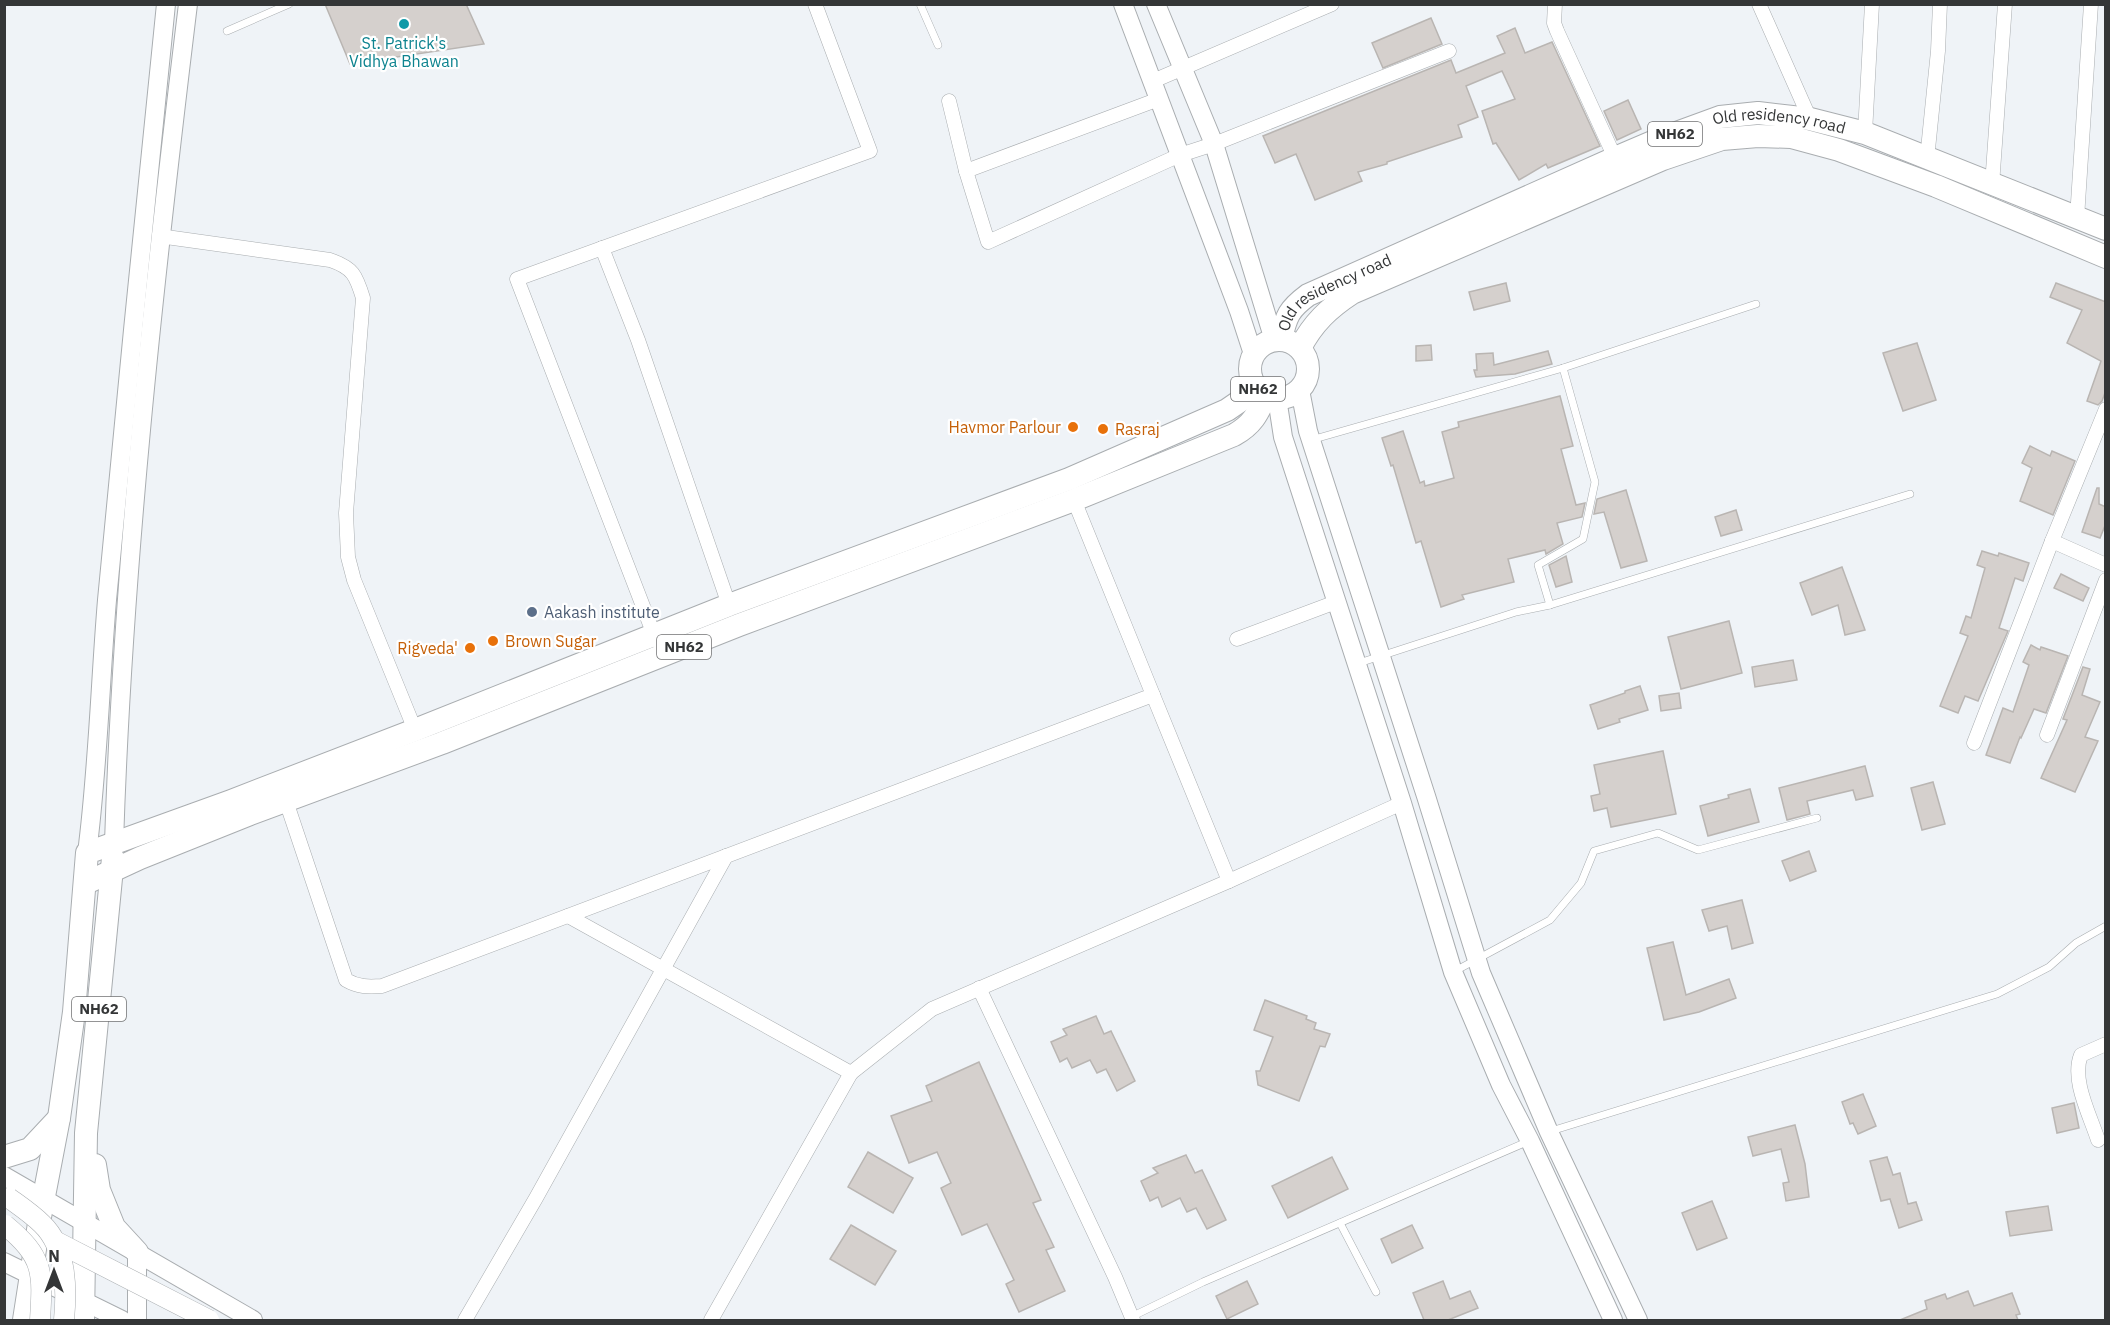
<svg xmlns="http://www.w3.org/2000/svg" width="2110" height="1325" font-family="'IBM Plex Sans',sans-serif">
	<rect width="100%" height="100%" fill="#eff3f7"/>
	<g fill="#d5d0cd" stroke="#b9b5b2" stroke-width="1.5">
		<path d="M325,4H466L484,44L350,64Z"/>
		<path d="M1431,18L1442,44L1383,68L1372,43Z"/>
		<path d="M1515,28L1525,53L1552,42L1600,146L1548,168L1546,164L1519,180L1496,143L1493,144L1482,111L1515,99L1502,71L1466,86L1478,117L1458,125L1462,137L1387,162V164L1358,172L1362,181L1315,200L1296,154L1275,163L1263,136L1451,60L1456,73L1505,53L1497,36Z"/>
		<path d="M1628,100L1641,129L1617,140L1604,111Z"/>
		<path d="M1506,283L1510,301L1474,310L1469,292Z"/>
		<path d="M2056,283L2106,302V390L2102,401L2098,405L2087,401L2101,361L2067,343L2082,310L2050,297Z"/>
		<path d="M1917,343L1936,400L1903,411L1883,353Z"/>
		<path d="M1431,345L1432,360L1416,361V346Z"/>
		<path d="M1548,351L1552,364L1515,374L1476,377L1474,370H1477L1476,354L1493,353L1494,365Z"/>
		<path d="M1560,396L1573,446L1561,449L1576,505L1585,503L1582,517L1557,523L1563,544L1546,554L1545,550L1508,559L1514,582L1462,595L1464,599L1441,607L1421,541L1416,543L1393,465L1391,466L1382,438L1403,431L1420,483L1424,481L1425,486L1454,478L1442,432L1459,427L1458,422Z"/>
		<path d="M2030,446L2050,456L2052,451L2075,461L2053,515L2020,501L2032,468L2022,463Z"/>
		<path d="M2097,488H2099V504L2106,507V523L2100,538L2082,532Z"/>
		<path d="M1626,490L1647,561L1621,568L1604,512L1594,514L1597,499Z"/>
		<path d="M1736,510L1742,530L1721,536L1715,517Z"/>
		<path d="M1982,551L1998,556L1999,553L2029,563L2023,581L2015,578L1999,628L2008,631L1978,701L1965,696L1958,713L1940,706L1968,636L1960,633L1966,616L1971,618L1985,568L1977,565Z"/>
		<path d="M1566,556L1572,582L1556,587L1549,565Z"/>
		<path d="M1842,567L1865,630L1845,635L1838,605L1812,615L1800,583Z"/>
		<path d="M2061,574L2089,588L2083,601L2054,588Z"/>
		<path d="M1729,621L1742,673L1681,689L1668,637Z"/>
		<path d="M2031,645L2040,650L2041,647L2068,656L2046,713L2034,709L2021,738L2020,737L2010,763L1986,755L2003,708L2013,712L2029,665L2023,662Z"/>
		<path d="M1793,660L1797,680L1755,687L1752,667Z"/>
		<path d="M2083,667L2090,669L2082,695L2100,702L2085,737L2098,741L2075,792L2041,778L2067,720L2063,719Z"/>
		<path d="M1640,686L1648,710L1619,719L1620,722L1598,729L1590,705L1625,693V691Z"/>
		<path d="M1679,693L1681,708L1661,711L1659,696Z"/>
		<path d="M1663,751L1676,814L1611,827L1607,808L1594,811L1591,796L1600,794L1594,765Z"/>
		<path d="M1865,766L1873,796L1856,800L1853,790L1807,801L1810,814L1787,820L1779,788Z"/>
		<path d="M1933,782L1945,824L1922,830L1911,788Z"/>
		<path d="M1750,789L1759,822L1708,836L1700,806L1729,798L1728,795Z"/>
		<path d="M1809,851L1816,871L1790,881L1782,861Z"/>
		<path d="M1742,900L1753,943L1732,949L1727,926L1709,931L1702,910Z"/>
		<path d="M1673,942L1686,995L1729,979L1736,998L1699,1012L1664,1020L1647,948Z"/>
		<path d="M1265,1000L1307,1016L1306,1019L1316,1023L1314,1029L1330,1034L1325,1047L1320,1046L1299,1101L1258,1085L1256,1071H1260L1273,1037L1254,1030Z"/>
		<path d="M1096,1016L1104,1034L1111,1031L1135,1081L1117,1091L1106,1069L1097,1073L1090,1060L1072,1068L1067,1058L1060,1062L1051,1042L1067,1035L1063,1029Z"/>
		<path d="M979,1062L1041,1200L1033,1203L1054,1247L1046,1250L1065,1291L1019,1312L1006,1284L1014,1280L987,1224L962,1235L941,1188L951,1183L937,1152L909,1163L891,1116L932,1101L926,1086Z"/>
		<path d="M1863,1094L1876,1126L1858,1134L1853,1123L1850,1124L1842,1102Z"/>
		<path d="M2074,1103L2079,1128L2057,1133L2052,1108Z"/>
		<path d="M1795,1125L1805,1164L1809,1197L1786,1201L1783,1183L1789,1182L1781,1149L1753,1156L1748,1137Z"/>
		<path d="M868,1152L913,1178L893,1213L848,1187Z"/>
		<path d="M1186,1155L1195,1173L1202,1170L1226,1220L1207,1229L1196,1208L1187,1212L1180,1198L1162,1207L1158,1197L1150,1201L1141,1181L1158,1173L1153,1168Z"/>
		<path d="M1332,1157L1348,1189L1288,1218L1272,1186Z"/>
		<path d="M1887,1157L1893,1175L1900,1173L1908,1204L1916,1202L1922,1220L1899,1228L1890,1199L1881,1201L1870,1161Z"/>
		<path d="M1712,1201L1727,1238L1697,1250L1682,1213Z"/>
		<path d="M2048,1206L2052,1230L2010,1236L2006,1212Z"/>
		<path d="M851,1225L896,1251L875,1285L830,1259Z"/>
		<path d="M1412,1225L1423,1248L1392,1263L1381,1239Z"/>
		<path d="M1247,1281L1258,1304L1227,1319L1216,1296Z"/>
		<path d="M1443,1281L1450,1299L1470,1291L1478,1308L1448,1320H1424L1413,1293Z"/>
		<path d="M1968,1291L1974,1306L2012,1293L2020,1314L2016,1315L2018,1320H1900L1927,1309L1925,1301L1945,1294L1947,1299Z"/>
	</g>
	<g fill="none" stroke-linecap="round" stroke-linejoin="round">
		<defs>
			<g id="service">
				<path d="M920,4L938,45"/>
				<path d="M227,31L289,4"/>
				<path d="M1311,440L1563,368L1756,304"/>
				<path d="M1550,605L1538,565L1583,539L1595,482L1563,368"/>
				<path d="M1359,663L1516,612L1550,605L1910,494"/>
				<path d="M1455,971L1550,920L1581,883L1594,851L1658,833L1698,850L1817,818"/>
				<path d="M1551,1131L1997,994L2049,967L2076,943L2106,926"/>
				<path d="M1340,1223L1376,1292"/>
				<path d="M1131,1317L1203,1282L1529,1141"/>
			</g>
			<g id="minor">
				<path d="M1555,4L1554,23L1557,31L1615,158"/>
				<path d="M1759,4L1810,119"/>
				<path d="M1153,81L1332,4"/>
				<path d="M949,101L966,171L988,242L1180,155L1214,144L1449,51"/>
				<path d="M1865,133L1872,4"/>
				<path d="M1927,159L1938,51L1940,4"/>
				<path d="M966,171L1159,99"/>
				<path d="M1992,185L2005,4"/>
				<path d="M2077,218L2091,4"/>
				<path d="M159,236L330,260C353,268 356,275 363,298L346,513L348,557L354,580L415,730"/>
				<path d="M602,248L638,340L729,605"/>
				<path d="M2106,409L2052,541L2106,565"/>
				<path d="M1237,639L1336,602"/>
				<path d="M656,640L517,279L870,151L815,4"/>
				<path d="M1153,695L1229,881"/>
				<path d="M2047,735L2106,580"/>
				<path d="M1974,743L2052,541"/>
				<path d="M286,801L346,980C358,987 368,987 382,986L1153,695L1074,500"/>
				<path d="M568,916L851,1073L932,1009L1229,881L1402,803"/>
				<path d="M979,988L1115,1277L1133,1320"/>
				<path d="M2098,1140C2090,1115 2071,1080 2081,1055L2106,1044"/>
				<path d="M465,1320L536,1198L726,856"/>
				<path d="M711,1320L851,1073"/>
			</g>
			<g id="tertiary">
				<path d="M1123,4L1239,311L1253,354"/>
				<path d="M1156,4L1214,144L1274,340"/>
				<path d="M1300,390L1308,431L1426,796L1481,973L1549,1132L1638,1320"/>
				<path d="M1277,398L1283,437L1402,803L1453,972L1501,1085L1530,1141L1613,1320"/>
				<path d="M114,843C123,563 154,283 188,4"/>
				<path d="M87,853C98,769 100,684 107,600C126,401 145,203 166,4"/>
				<path d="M4,1176L253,1320"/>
				<path d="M4,1262L122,1320"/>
				<path d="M137,1320V1252"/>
			</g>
			<g id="trunk">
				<path id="s1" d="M1281,339C1286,316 1289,309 1308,295L1615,158L1657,140L1720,117L1758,113L1810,119L1865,133L2106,229"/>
				<circle cx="1279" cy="369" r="29"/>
				<path d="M1300,348C1313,323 1329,308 1352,293L1663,159L1722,139L1758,136L1791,137L1839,150L1936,186L2106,257"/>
				<path d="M86,883L140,858L250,814L442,743L739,625L1074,500L1234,435C1252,425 1258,414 1266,395"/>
				<path d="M4,1157L30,1149L59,1118"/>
				<path d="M95,1165L99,1190L114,1227L137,1252"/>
				<path d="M24,1320L40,1217L59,1118L74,1012L87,853L231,801L415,730L729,605L1069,479L1227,410L1243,399L1254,384"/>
				<path d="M83,1320L86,1133L113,858"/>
			</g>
		</defs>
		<use href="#service" stroke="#a9adb0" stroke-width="8"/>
		<use href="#minor" stroke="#a9adb0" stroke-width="15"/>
		<use href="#tertiary" stroke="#a9adb0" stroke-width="20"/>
		<use href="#trunk" stroke="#a9adb0" stroke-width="24"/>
		<use href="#service" stroke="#fff" stroke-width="7"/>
		<use href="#minor" stroke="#fff" stroke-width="14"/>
		<use href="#tertiary" stroke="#fff" stroke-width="18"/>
		<use href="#trunk" stroke="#fff" stroke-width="22"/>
		<defs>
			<g id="secondary-bridge">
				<path d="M9,1198C20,1206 32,1214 42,1224C67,1248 67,1289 64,1320"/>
				<path d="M5,1225C44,1257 43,1272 40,1320"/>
				<path d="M55,1241L209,1320"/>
			</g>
		</defs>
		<use href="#secondary-bridge" stroke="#a9adb0" stroke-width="21" stroke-linecap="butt"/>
		<use href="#secondary-bridge" stroke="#fff" stroke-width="20"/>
	</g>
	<circle fill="#0f9aa8" stroke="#fff" stroke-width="2" cx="404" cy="24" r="6"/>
	<g fill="#e8710a" stroke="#fff" stroke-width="2">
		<circle cx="1073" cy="427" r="6"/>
		<circle cx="1103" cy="429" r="6"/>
		<circle cx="493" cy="641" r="6"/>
		<circle cx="470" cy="648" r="6"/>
	</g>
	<circle fill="#5c6f8a" stroke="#fff" stroke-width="2" cx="532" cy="612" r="6"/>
	<g text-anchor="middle" stroke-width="4.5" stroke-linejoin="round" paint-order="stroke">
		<g fill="#fff" stroke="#717273" stroke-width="1.5">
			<rect x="1648" y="122" width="54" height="24" rx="4.5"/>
			<rect x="1231" y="377" width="54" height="24" rx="4.5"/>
			<rect x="657" y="635" width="54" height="24" rx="4.5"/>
			<rect x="72" y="997" width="54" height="24" rx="4.5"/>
		</g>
		<g font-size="15" font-weight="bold" fill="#343637">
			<text x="1675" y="139">NH62</text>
			<text x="1258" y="394">NH62</text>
			<text x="684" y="652">NH62</text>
			<text x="99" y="1014">NH62</text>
		</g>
		<g font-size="16" fill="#0d838f" stroke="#fff">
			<text x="404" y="49">St. Patrick's<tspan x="404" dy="18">Vidhya Bhawan</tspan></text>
		</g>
		<g font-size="16" fill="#343637" stroke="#fff">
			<text dy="6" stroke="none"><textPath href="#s1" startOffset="562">Old residency road</textPath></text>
			<text dy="6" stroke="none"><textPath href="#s1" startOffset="76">Old residency road</textPath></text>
		</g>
		<g font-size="16" fill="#c56008" stroke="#fff" text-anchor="end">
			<text x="1061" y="433">Havmor Parlour</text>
			<text x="1115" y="435" text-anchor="start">Rasraj</text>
			<text x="505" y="647" text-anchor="start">Brown Sugar</text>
			<text x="458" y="654">Rigveda'</text>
		</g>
		<g font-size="16" fill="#4e5e75" stroke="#fff" text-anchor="start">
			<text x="544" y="618">Aakash institute</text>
		</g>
	</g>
	<rect width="2110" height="1325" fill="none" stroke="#343637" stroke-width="12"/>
	<g transform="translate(54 1271)" stroke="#ffffff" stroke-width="4.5" paint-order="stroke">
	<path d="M0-4.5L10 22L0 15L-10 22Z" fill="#343637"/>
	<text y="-9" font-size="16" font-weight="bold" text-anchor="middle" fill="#343637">N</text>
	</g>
</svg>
